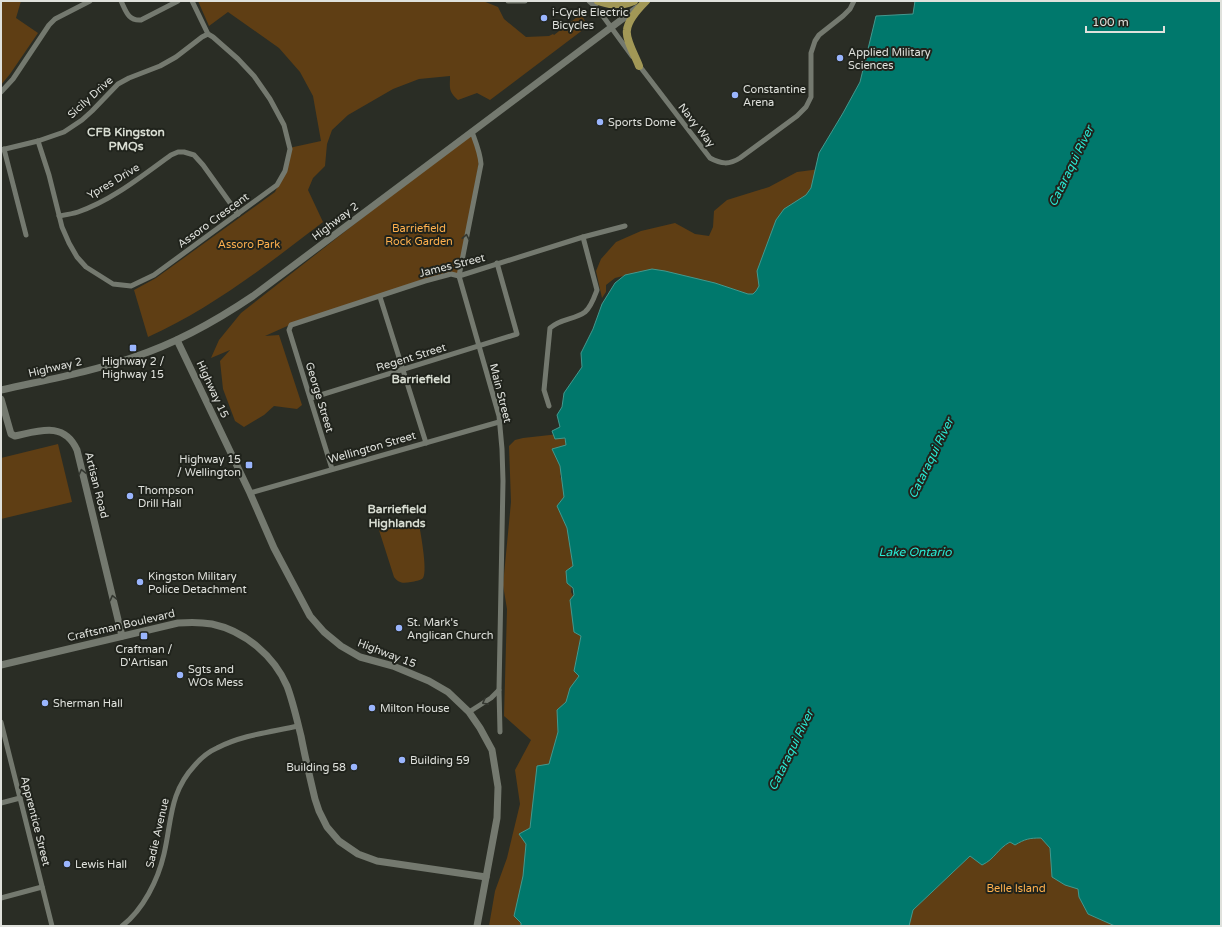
<svg xmlns="http://www.w3.org/2000/svg" width="1222" height="927" font-family="'Varela Round',sans-serif">
	<rect width="100%" height="100%" fill="#2a2d25"/>
	<g fill="#5f3e14">
		<path d="M1,1H21L16,18L38,33L10,74L1,85Z"/>
		<path d="M198,1H483L498,7L504,19L526,37L549,36L553,34L554,35L581,14L588,26L490,100L477,93L458,100C448,91 450,88 450,76L419,79L393,89L348,115L332,130L327,144L325,166L313,178L308,190L323,222C267,265 212,308 148,337L134,290L156,278L275,192L283,176L289,148L321,141L313,96L300,72L279,48L228,12L209,26Z"/>
		<path d="M472,132L480,156L459,276L451,274L294,323L265,336L279,335L302,405L297,409L274,406L264,415L244,427L235,421L223,389L220,361L230,350L211,358L219,340L241,313Z"/>
		<path d="M820,169L764,290L752,301L640,272L615,278L606,285V292L602,298L596,271L601,259L616,242L641,231L675,223L695,234L709,236L713,227L714,211L727,200L769,187L797,172Z"/>
		<path d="M559,434L575,449L560,476L571,504L566,525L570,538L578,553L573,576L571,592L578,605L590,645L527,926H489L495,891L507,858L520,804L515,770L531,740L504,716L507,609L503,585L511,502L509,446L515,440L523,438Z"/>
		<path d="M58,444L72,502L1,519V458Z"/>
		<path d="M418,519C420,529 428,571 423,578C420,581 415,581 411,582C404,583 399,584 394,577L378,527Z"/>
		<path d="M1044,834L1078,889L1088,914L1115,926H909L913,910L970,856L1003,846L1022,837Z"/>
	</g>
	<path fill="#00786c" stroke="#43988e" d="M915,1H1221V926H1115L1088,914L1079,897L1078,889L1065,885L1052,877L1050,848L1041,838C1029,838 1025,839 1015,845L1010,842C997,849 995,859 982,865L970,856L913,910L909,926H521V923L514,916L523,876L526,844L519,834L530,828L537,766L549,764L558,732L557,710L566,702L570,688L579,676L574,671L581,636L574,632L570,600L574,595L573,588L567,583L566,571L573,566L567,528L557,506L564,497L560,466L552,449L566,445L565,438L555,439L552,431L560,427L557,415L562,407L564,393L582,367L581,353L593,329L602,304L615,283L625,275L652,269L665,271L715,283L748,294H753L756,291L759,286L757,271L776,220L784,209L806,195L811,188L819,153L843,113L860,82L876,16L913,14Z"/>
	<g fill="none" stroke-linecap="round" stroke-linejoin="round">
		<g stroke="#74796f" stroke-width="5">
			<path d="M121,1C126,11 128,21 141,20L178,1"/>
			<path d="M508,1H525"/>
			<path d="M589,1L597,8L632,56"/>
			<path d="M638,64L710,158C721,164 729,165 740,158L797,116L806,107L811,97V53L815,41L819,35L843,16L850,9L854,1"/>
			<path d="M1,92L13,79L49,25L55,19L90,1"/>
			<path d="M472,132C476,143 480,152 481,164L459,276L499,416L502,449L503,481L499,690L500,732"/>
			<path d="M38,141L49,175L62,227L69,243L77,257L86,267L113,284L131,286L154,275L277,185L285,171L290,149L284,125L270,99L254,76L238,59L213,37L208,34L192,1"/>
			<path d="M4,149L26,235"/>
			<path d="M1,150L38,141L64,132L82,120L92,111L118,84L129,78L160,66L176,57L202,37L208,34"/>
			<path d="M59,216C65,215 72,214 78,212C111,201 142,176 171,155L178,152H184L194,155L203,165L238,214"/>
			<path d="M380,297L426,443"/>
			<path d="M311,398L517,334L497,263"/>
			<path d="M549,406L544,390L550,328C561,318 574,320 585,312C591,307 594,298 597,290L583,237"/>
			<path d="M332,469L289,330L291,325L425,281L451,274L459,276L583,237L625,226"/>
			<path d="M250,493L499,422"/>
			<path d="M469,712L491,698L499,690"/>
			<path d="M1,722L52,926"/>
			<path d="M1,803L20,798"/>
			<path d="M1,898L42,887"/>
			<path d="M122,926C143,910 158,880 164,854C172,820 169,793 195,765C201,758 208,752 217,748C242,735 271,732 298,726"/>
		</g>
		<g stroke="#74796f" stroke-width="7">
			<path d="M1,399L11,434L15,436C39,431 64,421 77,450L122,636"/>
			<path d="M1,665L178,623C190,622 201,622 212,624C245,631 274,656 287,686C293,702 297,720 301,736C305,757 310,778 315,799L319,811L327,827L339,841L358,854L377,861L486,877"/>
		</g>
		<g stroke="#74796f" stroke-width="7">
			<path d="M177,340L250,493L274,548L310,616L324,632L341,646L360,657L393,666L429,681L448,692L469,712L480,728L492,750L498,787L497,818L477,926"/>
			<path d="M1,390C45,380 91,372 134,357C177,343 216,321 253,296L637,8"/>
		</g>
		<g stroke="#a29856" stroke-width="8">
			<path d="M598,1C615,6 618,7 634,1"/>
			<path d="M639,66C636,57 625,39 627,30C628,20 639,8 646,1"/>
		</g>
	</g>
	<defs><path id="oneway-chevron" d="M-2-3.5L2.5 0L-2 3.5" fill="none" stroke-width="1.6" stroke-linecap="round" stroke-linejoin="round"/></defs>
	<g stroke="#353831">
		<use href="#oneway-chevron" transform="translate(466 237) rotate(-79)"/>
		<use href="#oneway-chevron" transform="translate(82 472) rotate(-104)"/>
		<use href="#oneway-chevron" transform="translate(113 598) rotate(-104)"/>
		<use href="#oneway-chevron" transform="translate(485 702) rotate(152)"/>
	</g>
	<g fill="#9ab5fd" stroke="#20231c" stroke-width="1.5">
		<circle cx="544" cy="18" r="4"/>
		<circle cx="840" cy="58" r="4"/>
		<circle cx="735" cy="95" r="4"/>
		<circle cx="600" cy="122" r="4"/>
		<rect x="129" y="344" width="8" height="8" rx="2"/>
		<rect x="245" y="461" width="8" height="8" rx="2"/>
		<circle cx="130" cy="496" r="4"/>
		<circle cx="140" cy="582" r="4"/>
		<circle cx="399" cy="628" r="4"/>
		<rect x="140" y="632" width="8" height="8" rx="2"/>
		<circle cx="180" cy="675" r="4"/>
		<circle cx="45" cy="703" r="4"/>
		<circle cx="372" cy="708" r="4"/>
		<circle cx="402" cy="760" r="4"/>
		<circle cx="354" cy="767" r="4"/>
		<circle cx="67" cy="864" r="4"/>
	</g>
	<g text-anchor="middle" stroke-width="4" stroke-linejoin="round" paint-order="stroke">
		<g font-size="11" fill="#dfe1dc" stroke="#20231c" text-anchor="start">
			<text x="552" y="16">i-Cycle Electric<tspan x="552" dy="13">Bicycles</tspan></text>
			<text x="848" y="56">Applied Military<tspan x="848" dy="13">Sciences</tspan></text>
			<text x="743" y="93">Constantine<tspan x="743" dy="13">Arena</tspan></text>
			<text x="608" y="126">Sports Dome</text>
			<text x="133" y="365" text-anchor="middle">Highway 2 /<tspan x="133" dy="13">Highway 15</tspan></text>
			<text x="241" y="463" text-anchor="end">Highway 15<tspan x="241" dy="13">/ Wellington</tspan></text>
			<text x="138" y="494">Thompson<tspan x="138" dy="13">Drill Hall</tspan></text>
			<text x="148" y="580">Kingston Military<tspan x="148" dy="13">Police Detachment</tspan></text>
			<text x="407" y="626">St. Mark's<tspan x="407" dy="13">Anglican Church</tspan></text>
			<text x="144" y="653" text-anchor="middle">Craftman /<tspan x="144" dy="13">D'Artisan</tspan></text>
			<text x="188" y="673">Sgts and<tspan x="188" dy="13">WOs Mess</tspan></text>
			<text x="53" y="707">Sherman Hall</text>
			<text x="380" y="712">Milton House</text>
			<text x="410" y="764">Building 59</text>
			<text x="346" y="771" text-anchor="end">Building 58</text>
			<text x="75" y="868">Lewis Hall</text>
		</g>
		<g font-size="11" fill="#dfe1dc" stroke="#20231c">
			<text transform="translate(90 97) rotate(-42)" y="4">Sicily Drive</text>
			<text transform="translate(697 125) rotate(52)" y="4">Navy Way</text>
			<text transform="translate(113 181) rotate(-31)" y="4">Ypres Drive</text>
			<text transform="translate(213 220) rotate(-36)" y="4">Assoro Crescent</text>
			<text transform="translate(335 221) rotate(-37)" y="4">Highway 2</text>
			<text transform="translate(452 265) rotate(-14)" y="4">James Street</text>
			<text transform="translate(411 357) rotate(-17)" y="4">Regent Street</text>
			<text transform="translate(55 367) rotate(-13)" y="4">Highway 2</text>
			<text transform="translate(213 389) rotate(65)" y="4">Highway 15</text>
			<text transform="translate(501 393) rotate(76)" y="4">Main Street</text>
			<text transform="translate(320 397) rotate(73)" y="4">George Street</text>
			<text transform="translate(372 447) rotate(-16)" y="4">Wellington Street</text>
			<text transform="translate(97 485) rotate(76)" y="4">Artisan Road</text>
			<text transform="translate(121 625) rotate(-13)" y="4">Craftsman Boulevard</text>
			<text transform="translate(387 653) rotate(21)" y="4">Highway 15</text>
			<text transform="translate(36 821) rotate(76)" y="4">Apprentice Street</text>
			<text transform="translate(157 833) rotate(-77)" y="4">Sadie Avenue</text>
		</g>
		<g font-size="11" fill="#ffb04d" stroke="#20231c">
			<text x="419" y="232">Barriefield<tspan x="419" dy="13">Rock Garden</tspan></text>
			<text x="249" y="248">Assoro Park</text>
			<text x="1016" y="892">Belle Island</text>
		</g>
		<g font-size="12" font-weight="bold" fill="#d8ddd2" stroke="#20231c">
			<text x="126" y="136">CFB Kingston<tspan x="126" dy="14">PMQs</tspan></text>
			<text x="421" y="383">Barriefield</text>
			<text x="397" y="513">Barriefield<tspan x="397" dy="14">Highlands</tspan></text>
		</g>
		<g font-size="12" font-style="italic" fill="#28ebd5" stroke="#20231c">
			<text transform="translate(1071 166) rotate(-64)" y="4">Cataraqui River</text>
			<text transform="translate(931 458) rotate(-64)" y="4">Cataraqui River</text>
			<text x="915" y="556">Lake Ontario</text>
			<text transform="translate(791 750) rotate(-64)" y="4">Cataraqui River</text>
		</g>
	</g>
	<rect width="1222" height="927" fill="none" stroke="#dfe1dc" stroke-width="4"/>
	<path d="M1086 26v6h78v-6" fill="none" stroke="#dfe1dc" stroke-width="2"/>
	<text x="1092" y="26" font-size="12" fill="#dfe1dc" stroke="#20231c" stroke-width="3" paint-order="stroke">100 m</text>
</svg>
